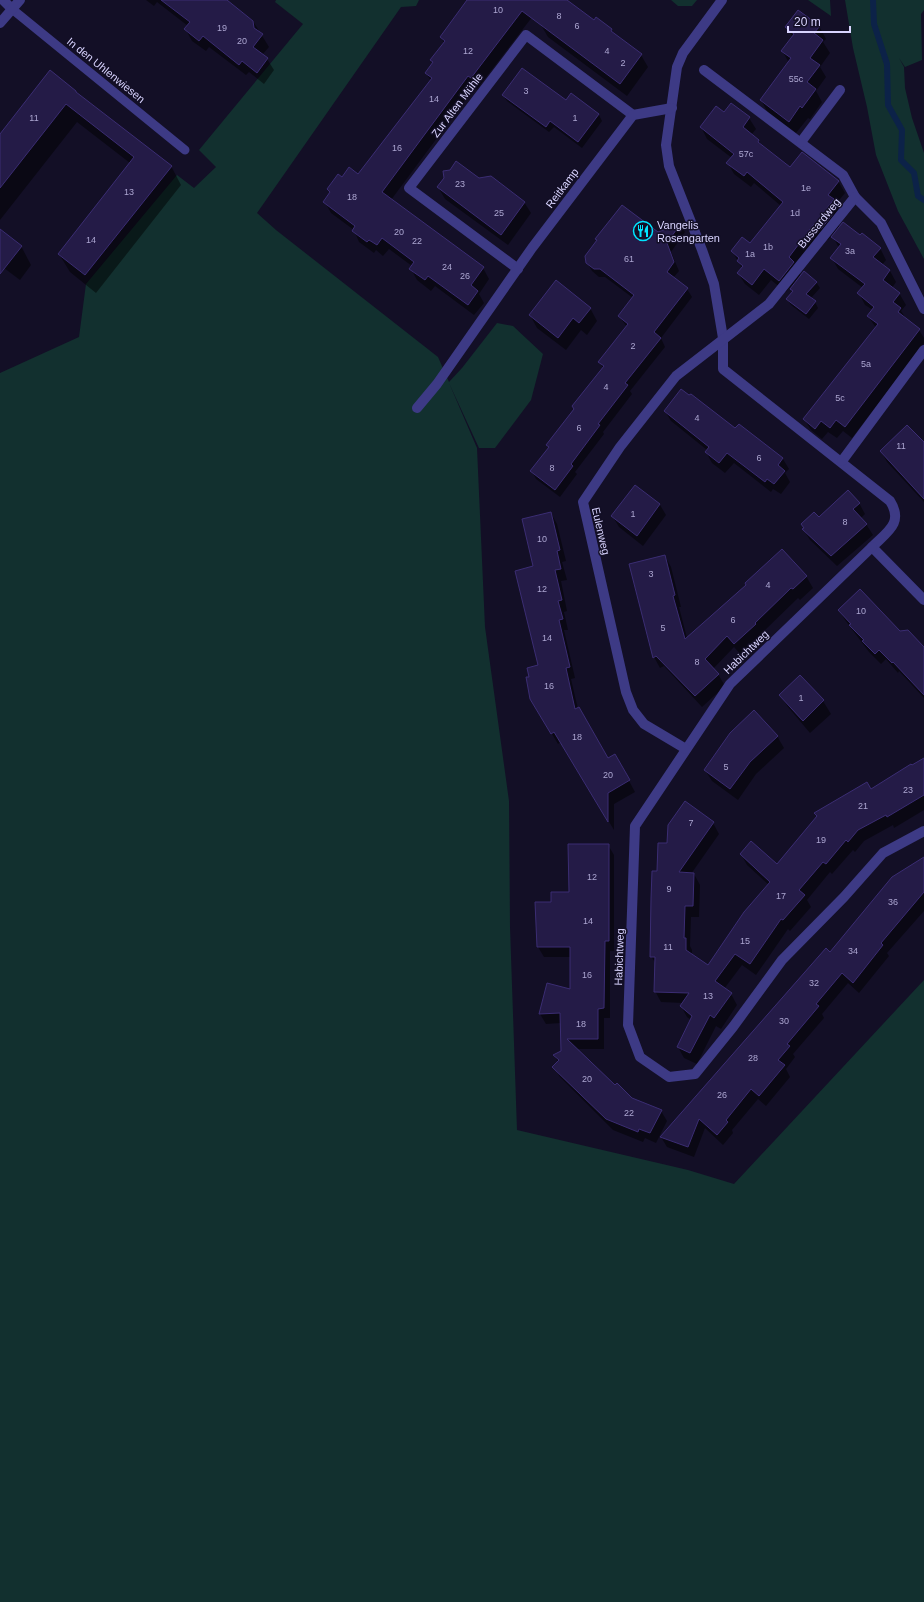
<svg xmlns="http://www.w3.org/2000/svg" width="924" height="1602" font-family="Helvetica,sans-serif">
	<rect width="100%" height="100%" fill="#130f26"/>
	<g fill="#12302f">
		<path d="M276,0H419L416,6L401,7L257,213L276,230L438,357L449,382L462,368L497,323L513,326L543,354L531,400L495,448H479L449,383L477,448L485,627L509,801L510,927L517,1130L688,1170L734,1184L924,980V1602H0V373L79,337L86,284L177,175L194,188L216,167L199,150L303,24L275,2Z"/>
		<path d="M671,0H697L692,6H678Z"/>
		<path d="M808,0H830L831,16Z"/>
		<path d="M845,0H924V10L921,14L922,60L905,67L899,58L904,67L905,88L912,118L924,153V259L898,211L876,155L867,107L853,48Z"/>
	</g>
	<g fill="#0007" fill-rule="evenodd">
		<path d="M146,0H225L253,21L269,47L262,55L267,59L274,70L264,84L249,72L246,75L209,47L206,51L192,41L186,30L188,26L157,2L154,6Z"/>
		<path d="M468,0H529L536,12L477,89L475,87L391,200L483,268L489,279L479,294L484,303L474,315L435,286L431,291L417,280L411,269L412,266L389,249L383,256L376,250L374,253L359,242L354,230L331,213L325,202L331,194L328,189L342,178L359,175L431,81L426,73L434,64L431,60L444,43L441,37Z"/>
		<path d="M560,0H566L594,22L611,30L614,34L641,55L648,67L627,96L548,37L541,25Z"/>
		<path d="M819,26L826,39L823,42L830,53L820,67L826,77L816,91L822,102L810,119L808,118L796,133L768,113L761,100L789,63L783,52L793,38L786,27Z"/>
		<path d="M76,92L171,166L181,185L96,293L70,272L59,254L130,163L77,122L0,220V136Z"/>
		<path d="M503,95L566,102L571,95L599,115L602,121L582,148L554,127L549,132L507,101Z"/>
		<path d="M724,114L749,118L756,129L751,135L759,141L762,146L790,169L838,181L845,193L836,204L840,211L834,218L840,227L860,237L880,248L886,260L882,265L890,271L896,282L892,288L899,293L906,305L901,311L907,320L919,330L924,338V343L852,438L843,431L837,438L828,432L822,439L811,430L804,419L876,328L868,316L873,310L865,305L859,293L863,288L838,269L832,258L839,248L832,235L828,240L821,235L796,267L801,276L816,282L820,288L811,298L815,302L818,308L809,319L791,305L787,299L793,292L790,287L786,292L771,280L759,295L745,284L738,273L742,268L732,251L751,245L781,206L754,183L751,187L734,174L728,163L732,158L707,139L701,127Z"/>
		<path d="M445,178L479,179L524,202L531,213L508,245L445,199L438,187Z"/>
		<path d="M680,224L685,232L671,252L679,271L673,278L687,289L692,297L661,338L665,347L630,391L632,394L603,432L604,434L575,472L577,474L560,497L536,479L532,471L549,448L548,445L575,410L603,368L600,362L627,327L619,316L633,298L605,277H599L592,271L587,262ZM669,238H671L665,247Z"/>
		<path d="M0,231L21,246L31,265L20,280L0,265Z"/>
		<path d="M590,308L597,321L587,335L581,330L566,350L537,328L530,315Z"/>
		<path d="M665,411L735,430L783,459L789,469L785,473L790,482L781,494L773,489L771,492L734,463L725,473L712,463L706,452L707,450L671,421Z"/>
		<path d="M924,444V502L887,462L881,451Z"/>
		<path d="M635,487L660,505L666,515L643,546L619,527L613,517Z"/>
		<path d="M859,503L865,514L861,518L866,524L873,535L837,566L810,540L803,529L819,519Z"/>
		<path d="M551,513L557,524L566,561L562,562L567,580L561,581L567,611L564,612L568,630H564L575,678L571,679L578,709L608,759L615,755L635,792L614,804V830L561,742L558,744L531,699L530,677L539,666L534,567Z"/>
		<path d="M665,556L671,567L681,607H679L687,638L806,576L813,588L800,600L798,598L761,634L762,636L741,655L734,647L713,669L718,674L725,686L702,707L664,666L660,668L654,657Z"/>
		<path d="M839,610L900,632L924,649V698L899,671L898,673L886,659L881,664L869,652L845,620Z"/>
		<path d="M800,676L823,701L831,714L810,733L788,707L780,695Z"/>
		<path d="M777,736L784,748L756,774L738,800L712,781L705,770Z"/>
		<path d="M924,767V810L894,828L893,825L864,841L855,852L853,850L832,874L830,872L807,900L811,907L790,931L788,929L756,975L742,965L724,989L731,994L737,1005L721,1029L716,1026L697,1064L684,1058L678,1047L691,1020L687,1017L681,1006L683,1003L661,1002L655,991L656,964L651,956L658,872L668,844L713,823L719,834L691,874H694L700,885L699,917H691L690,946L692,950V955L708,967L769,885L747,865L741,854L777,865L817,817L815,813Z"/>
		<path d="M608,845L614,855V951H610V1018H604V1049H576L615,1087L631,1098L661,1111L667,1121L656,1143L645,1138L643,1142L613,1130L560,1077L554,1067L558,1062L554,1055L562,1052L561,1023L546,1024L540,1014L571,991V957H544L538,947L536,903H552L570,893Z"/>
		<path d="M924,857V911L887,953L889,956L859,993L848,983L822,1014L824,1018L793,1054L795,1057L786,1069L790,1077L766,1106L758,1099L732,1130L733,1133L723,1145L705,1128L694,1157L667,1147L661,1137L730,1060L814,962L826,949L830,953Z"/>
	</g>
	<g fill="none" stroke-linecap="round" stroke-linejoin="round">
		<path stroke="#0c2248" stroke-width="6" d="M873,0L874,24L887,64L888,105L902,130L901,160L914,173L918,196L924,200"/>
	</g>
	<g fill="#241b47" stroke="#3b2d73">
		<path d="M161,0H227L253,21L254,28L263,34L253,47L268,58L257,73L242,61L239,65L203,36L199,41L184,29L190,22Z"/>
		<path d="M467,0H567L594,20L596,17L612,29L611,31L642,54L620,84L522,11L471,78L468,76L382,192L484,267L471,285L478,291L468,305L428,276L425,280L409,269L414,262L382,238L377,245L369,240L367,242L352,231L355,226L323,202L330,192L327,189L338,174L342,177L349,167L358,174L432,78L425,73L433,62L430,60L445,41L440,37Z"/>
		<path d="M798,10L820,26L814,33L823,40L810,58L820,65L807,82L816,89L802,108L800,106L789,122L760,100L791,58L781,51L794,34L785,27Z"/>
		<path d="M522,68L566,100L571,93L599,114L578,142L550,121L546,127L502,95Z"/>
		<path d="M50,70L76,91V92L172,166L85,275L58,254L134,157L66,104L0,188V134Z"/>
		<path d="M731,103L750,117L743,127L759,140L758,142L790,167L802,152L839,181L828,195L834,199L827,208L833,214L821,229L814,224L789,257L794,262L779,281L764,269L752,285L737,273L743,266L737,261L739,258L731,251L742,237L750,243L783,202L747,172L744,176L726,163L734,154L700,127L716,106L724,112Z"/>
		<path d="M456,161L479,178L491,176L525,202L501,235L437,187L444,178L443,171L450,170Z"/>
		<path d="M622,205L658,232L681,223L667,243L674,262L667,272L688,288L654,332L661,338L625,383L628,385L598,424L600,425L571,464L573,466L555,490L530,471L549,447L546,445L574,409L572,406L604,366L598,362L628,324L618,316L634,295L600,269H594L586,263L585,256L597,240L595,239Z"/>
		<path d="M843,222L860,235L862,233L881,248L873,257L890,270L883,280L900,293L893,302L901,308L898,312L920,329L845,427L836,420L830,428L821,421L815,429L803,419L878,324L867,316L874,307L857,293L865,284L830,258L841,244L831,237Z"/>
		<path d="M0,229L22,246L0,274Z"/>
		<path d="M804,271L817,282L806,294L816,301L806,314L786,299L793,291L790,289Z"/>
		<path d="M556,280L591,308L579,323L573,318L558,338L529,315Z"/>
		<path d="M681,389L689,395L691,394L735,428L739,424L783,458L778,465L785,471L774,484L767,479L765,482L727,453L719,463L705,452L709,447L664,411Z"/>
		<path d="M907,425L924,442V499L880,451Z"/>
		<path d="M635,485L660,504L637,536L611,516Z"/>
		<path d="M848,490L860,503L853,509L867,524L831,556L802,529L804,528L801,524L814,512L819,517Z"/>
		<path d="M551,512L560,550L557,551L561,569L555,570L562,600L558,601L563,619L559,620L570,667L566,668L575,709L579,707L608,758L615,754L630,780L608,793V822L554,732L551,734L530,699L526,677H529L527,668L538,665L515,571L533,566L522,519Z"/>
		<path d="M782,549L807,576L793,589L791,588L755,623L756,624L734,644L727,636L705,659L719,674L695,696L656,656L653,658L629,564L665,555L675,595L673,596L685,639L746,585L745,583Z"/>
		<path d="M860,589L900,631L908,630L924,647V695L893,662L892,663L879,650L875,654L862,641L864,640L849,625L851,624L838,610Z"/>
		<path d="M800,675L824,700L803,721L779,695Z"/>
		<path d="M754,710L778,736L750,762L730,789L704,770L730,733Z"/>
		<path d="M924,758V795L887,817L886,815L858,830L848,842L846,840L826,864L823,862L799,890L805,895L783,920L781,919L750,964L735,954L715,981L732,993L714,1018L710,1015L690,1053L677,1047L692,1016L680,1006L689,993L654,992L655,957H650L651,899L652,871H657L658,843H667L668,825L685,801L714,822L679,872L694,873L693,906H685L684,938H686V950L708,965L744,912L770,882L740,854L751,841L777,864L817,816L814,813L867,782L871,789L911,764L912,765Z"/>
		<path d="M568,844H609V941H605L604,1008L598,1009V1039H567L615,1085L617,1083L632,1098L662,1110L650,1133L639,1129L638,1132L606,1119L552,1067L559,1060L553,1055L561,1051L560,1013L539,1014L547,983L570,989V947H537L535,902H551V892H569Z"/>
		<path d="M924,857V892L881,943L883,945L853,983L842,973L816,1004L819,1006L787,1044L790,1046L778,1060L785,1065L759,1096L751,1089L726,1120L728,1122L717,1135L699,1119L688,1147L660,1137L826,948L830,952L892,877Z"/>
	</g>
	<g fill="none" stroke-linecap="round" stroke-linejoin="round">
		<path stroke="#3d3a85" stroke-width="9" d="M12,9L185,150"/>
		<g stroke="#3d3a85" stroke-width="10">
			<path d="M3,0L12,9"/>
			<path d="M722,0L683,53L677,67L666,145L669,166L702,250L714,284L723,338V369L890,501C904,523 887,532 872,547L924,600"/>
			<path d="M0,23L20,0"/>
			<path d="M704,70L843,175L855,197L881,223L924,309"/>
			<path d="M801,142L840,90"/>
			<path d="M518,269L409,188L526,35L633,115"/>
			<path d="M417,408L437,384L532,248L633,115L672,108"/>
			<path d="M842,461L924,350"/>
			<path d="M872,547L730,684L635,826L628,1025L640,1057L669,1077L695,1074L733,1027L782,960L844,897L883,853L924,831"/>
			<path d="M686,749L644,724L633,710L626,692L583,502L620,447L676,376L769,304L855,197"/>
		</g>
	</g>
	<defs>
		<symbol id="restaurant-ring" viewBox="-11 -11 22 22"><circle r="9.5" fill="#130f26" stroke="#00e5ff" stroke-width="1.5"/><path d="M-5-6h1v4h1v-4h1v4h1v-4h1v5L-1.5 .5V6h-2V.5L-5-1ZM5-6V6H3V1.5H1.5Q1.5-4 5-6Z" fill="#00e5ff"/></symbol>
	</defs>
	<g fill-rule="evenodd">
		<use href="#restaurant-ring" x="632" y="220" width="22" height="22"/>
	</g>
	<g text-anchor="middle" stroke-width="3" stroke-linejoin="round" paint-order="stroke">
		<g font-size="9" fill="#aca6d1">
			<text x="498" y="13">10</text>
			<text x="559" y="19">8</text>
			<text x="577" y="29">6</text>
			<text x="222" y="31">19</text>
			<text x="242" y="44">20</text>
			<text x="468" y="54">12</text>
			<text x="607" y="54">4</text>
			<text x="623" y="66">2</text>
			<text x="796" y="82">55c</text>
			<text x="526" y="94">3</text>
			<text x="434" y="102">14</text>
			<text x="34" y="121">11</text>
			<text x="575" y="121">1</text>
			<text x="397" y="151">16</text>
			<text x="746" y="157">57c</text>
			<text x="460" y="187">23</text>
			<text x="806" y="191">1e</text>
			<text x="129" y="195">13</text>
			<text x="352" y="200">18</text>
			<text x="499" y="216">25</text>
			<text x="795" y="216">1d</text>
			<text x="399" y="235">20</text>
			<text x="91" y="243">14</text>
			<text x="417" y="244">22</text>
			<text x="768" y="250">1b</text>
			<text x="850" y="254">3a</text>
			<text x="750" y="257">1a</text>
			<text x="629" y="262">61</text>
			<text x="447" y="270">24</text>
			<text x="465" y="279">26</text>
			<text x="633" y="349">2</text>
			<text x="866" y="367">5a</text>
			<text x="606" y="390">4</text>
			<text x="840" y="401">5c</text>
			<text x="697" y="421">4</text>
			<text x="579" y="431">6</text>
			<text x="901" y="449">11</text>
			<text x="759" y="461">6</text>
			<text x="552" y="471">8</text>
			<text x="633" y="517">1</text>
			<text x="845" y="525">8</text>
			<text x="542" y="542">10</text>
			<text x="651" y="577">3</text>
			<text x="768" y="588">4</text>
			<text x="542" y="592">12</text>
			<text x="861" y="614">10</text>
			<text x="733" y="623">6</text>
			<text x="663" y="631">5</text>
			<text x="547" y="641">14</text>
			<text x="697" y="665">8</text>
			<text x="549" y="689">16</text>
			<text x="801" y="701">1</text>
			<text x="577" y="740">18</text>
			<text x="726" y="770">5</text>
			<text x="608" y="778">20</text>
			<text x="908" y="793">23</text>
			<text x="863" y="809">21</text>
			<text x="691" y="826">7</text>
			<text x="821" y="843">19</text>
			<text x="592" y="880">12</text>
			<text x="669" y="892">9</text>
			<text x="781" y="899">17</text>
			<text x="893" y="905">36</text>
			<text x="588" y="924">14</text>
			<text x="745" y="944">15</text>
			<text x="668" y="950">11</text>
			<text x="853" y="954">34</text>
			<text x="587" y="978">16</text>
			<text x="814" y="986">32</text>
			<text x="708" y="999">13</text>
			<text x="784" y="1024">30</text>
			<text x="581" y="1027">18</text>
			<text x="753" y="1061">28</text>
			<text x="587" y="1082">20</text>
			<text x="722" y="1098">26</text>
			<text x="629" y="1116">22</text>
		</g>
		<g font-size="11" fill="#d9d4ff" stroke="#130f26">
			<text transform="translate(106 70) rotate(39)" y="4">In den Uhlenwiesen</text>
			<text transform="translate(457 105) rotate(-53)" y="4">Zur Alten Mühle</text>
			<text transform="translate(562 188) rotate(-53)" y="4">Reitkamp</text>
			<text transform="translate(819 223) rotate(-51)" y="4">Bussardweg</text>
			<text transform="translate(601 531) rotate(77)" y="4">Eulenweg</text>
			<text transform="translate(746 652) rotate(-44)" y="4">Habichtweg</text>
			<text transform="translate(619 957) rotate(-88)" y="4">Habichtweg</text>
		</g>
		<g font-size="11" fill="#d9d4ff" stroke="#130f26" text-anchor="start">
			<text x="657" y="229">Vangelis<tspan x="657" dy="13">Rosengarten</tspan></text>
		</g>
	</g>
	<path d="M788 26v6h62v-6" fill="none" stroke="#d9d4ff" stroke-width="2"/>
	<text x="794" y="26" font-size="12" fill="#d9d4ff" stroke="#130f26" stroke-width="3" paint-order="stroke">20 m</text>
</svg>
